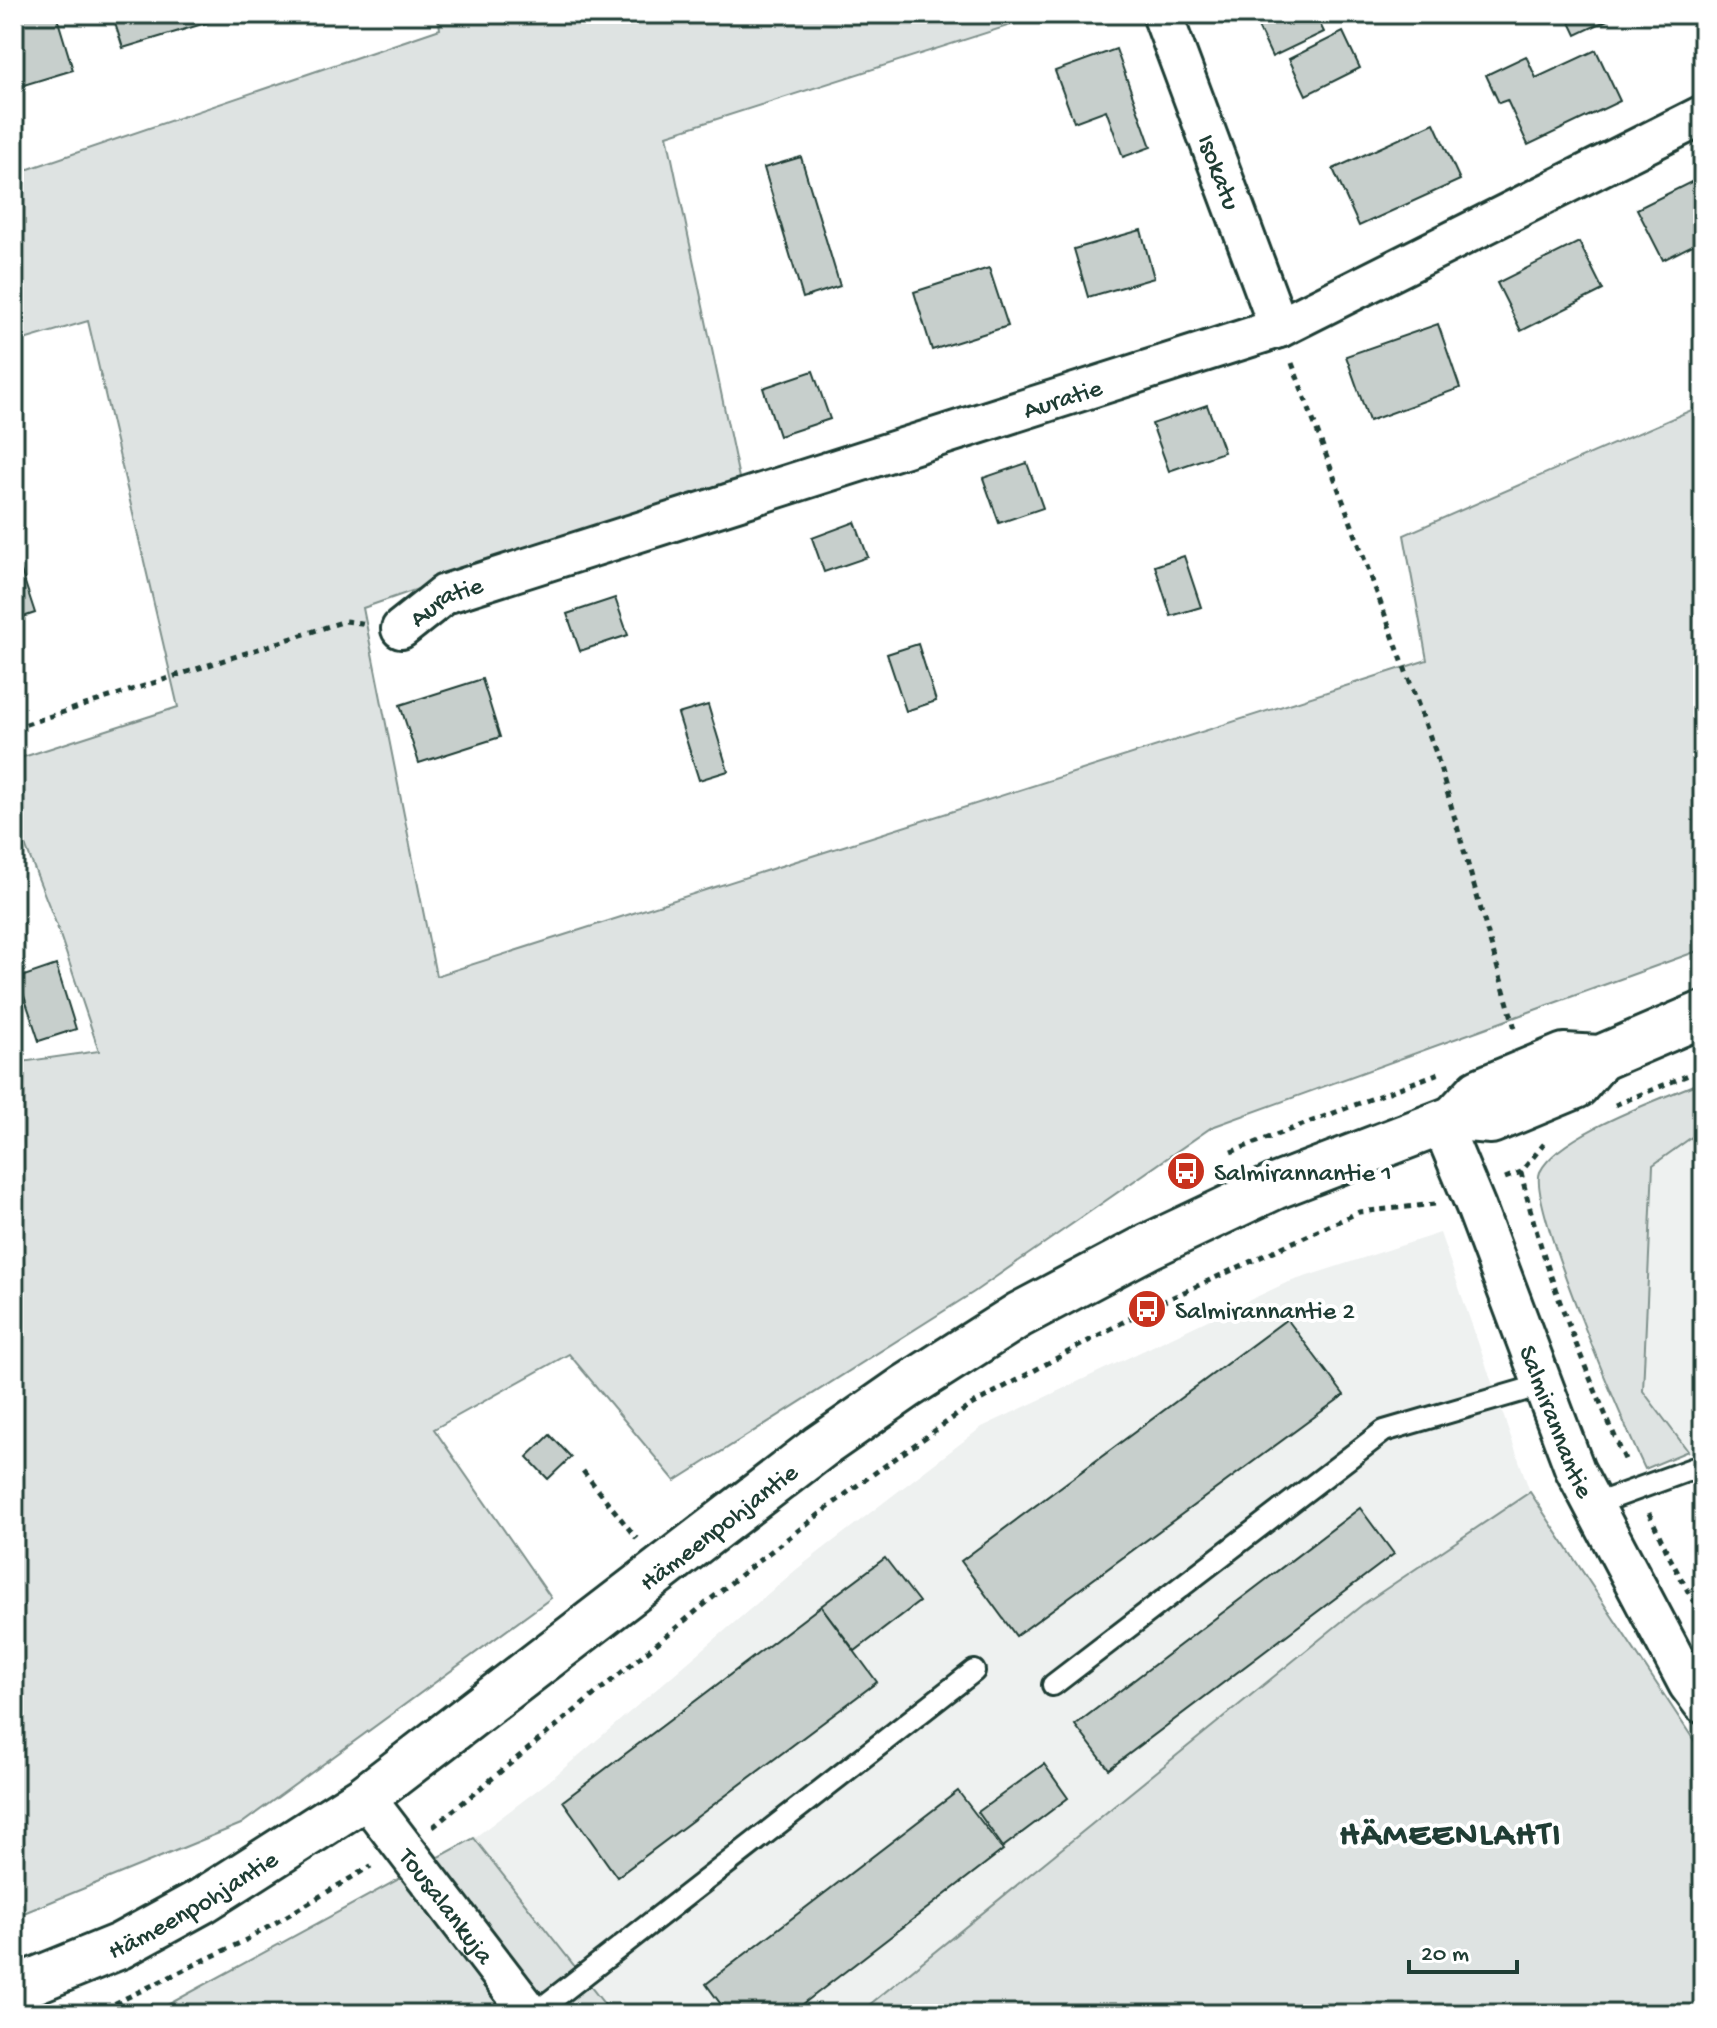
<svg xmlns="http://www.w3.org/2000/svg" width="1717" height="2028" font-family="'Gochi Hand',sans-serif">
	<rect width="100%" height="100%" fill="#fff"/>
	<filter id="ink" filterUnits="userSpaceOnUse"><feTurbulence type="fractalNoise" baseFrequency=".0125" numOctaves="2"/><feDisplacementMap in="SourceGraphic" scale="16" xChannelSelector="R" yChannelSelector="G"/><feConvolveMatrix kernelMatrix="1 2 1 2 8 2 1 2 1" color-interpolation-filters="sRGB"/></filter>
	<g filter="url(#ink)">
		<g fill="#eef1f0">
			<path d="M1703,1129V1471L1643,1391L1653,1165Z"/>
			<path d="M1440,1233L1530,1492L1362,1605L858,2014H612L474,1838L549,1781L797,1569L982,1427L1286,1283Z"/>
		</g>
		<g fill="#dee3e2" stroke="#7e908b" stroke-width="2">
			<path d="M438,14H1045L667,135L739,478L363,608L436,976L1427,660L1404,535L1703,405V949L1212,1127L974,1292L675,1481L569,1354L434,1429L551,1598L241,1824L14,1917V1063L99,1051L57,926L14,817V760L178,707L88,321L14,343V174L440,29Z"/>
			<path d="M1703,1081V1129L1653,1165L1643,1391L1688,1451L1645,1469C1626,1430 1527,1201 1540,1172C1558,1134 1664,1098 1703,1081Z"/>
			<path d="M1530,1492L1703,1754V2014H858L1362,1605Z"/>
			<path d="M474,1838L612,2014H151Z"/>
		</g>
		<g fill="#c7cfcc" stroke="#1f3d34" stroke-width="2">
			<path d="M14,14H56L73,70L14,88Z"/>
			<path d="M112,14H207L209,22L123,48Z"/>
			<path d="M1252,14H1315L1324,32L1272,57Z"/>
			<path d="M1566,14H1615L1616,16L1576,35Z"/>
			<path d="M1343,32L1360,68L1306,95L1289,59Z"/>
			<path d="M1116,49L1151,147L1123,157L1106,110L1074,122L1055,71Z"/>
			<path d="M1596,50L1620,101L1528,145L1507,100L1499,103L1486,75L1526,56L1536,78Z"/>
			<path d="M1434,123L1460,180L1359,226L1333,169Z"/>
			<path d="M801,157L840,286L803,298L764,168Z"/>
			<path d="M1703,176V240L1663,260L1637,209Z"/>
			<path d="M1141,230L1154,278L1088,297L1074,249Z"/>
			<path d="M1579,242L1603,290L1521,331L1497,283Z"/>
			<path d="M989,268L1008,326L932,350L914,292Z"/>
			<path d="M1438,324L1460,388L1369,421L1346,356Z"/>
			<path d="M813,371L830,419L779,436L763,388Z"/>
			<path d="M1207,405L1224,452L1169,471L1152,424Z"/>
			<path d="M1027,463L1043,508L999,523L983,478Z"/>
			<path d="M855,522L868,557L824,572L812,538Z"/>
			<path d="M14,549L35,613L14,620Z"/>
			<path d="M1184,556L1201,607L1171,616L1155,566Z"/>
			<path d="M615,598L628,635L580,651L567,614Z"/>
			<path d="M918,644L936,701L906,711L887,654Z"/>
			<path d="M482,679L500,737L419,763L400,705Z"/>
			<path d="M708,705L728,771L699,780L678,714Z"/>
			<path d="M56,965L76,1029L39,1041L18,978Z"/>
			<path d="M1287,1319L1344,1395L1016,1636L961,1561Z"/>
			<path d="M550,1435L571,1457L548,1479L527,1457Z"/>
			<path d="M1360,1508L1394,1554L1109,1769L1075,1725Z"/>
			<path d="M885,1558L919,1602L855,1651L821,1606Z"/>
			<path d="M821,1606L877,1682L617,1877L563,1801Z"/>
			<path d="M1044,1764L1068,1798L1003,1847L978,1812Z"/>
			<path d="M958,1791L1003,1850L790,2014H728L706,1984Z"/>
		</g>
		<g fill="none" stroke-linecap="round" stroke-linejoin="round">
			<defs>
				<g id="lane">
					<path d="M1593,1505L1703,1465"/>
					<path d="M1053,1685L1384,1431L1542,1385"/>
					<path d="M534,2014L974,1671"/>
				</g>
				<g id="street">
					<path id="s1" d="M1162,14L1279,328"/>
					<path id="s2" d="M401,629L445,594L1279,328L1703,115"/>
					<path id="s3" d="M1441,1123L1476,1207L1575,1470L1688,1684L1703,1704"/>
					<path id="s4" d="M365,1797L531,2014"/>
				</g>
				<g id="secondary">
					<path d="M1454,1118L1479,1091L1564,1056L1600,1058L1703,1014"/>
					<path id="s5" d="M14,1989L120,1946L202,1901L365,1797L820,1447L906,1387L1019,1315L1149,1246L1274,1187L1454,1118L1491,1121L1576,1086L1600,1058"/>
				</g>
			</defs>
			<use href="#lane" stroke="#1f3d34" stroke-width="26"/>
			<use href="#street" stroke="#1f3d34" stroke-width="44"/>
			<use href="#secondary" stroke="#1f3d34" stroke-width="50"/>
			<g stroke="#1f3d34" stroke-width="5" stroke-dasharray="6 6" stroke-linecap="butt">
				<path d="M1292,363L1436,753L1516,1032"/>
				<path d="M14,728L345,621L368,624"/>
				<path d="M1615,1105L1703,1069"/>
				<path d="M1231,1152L1439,1073"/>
				<path d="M1521,1172C1543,1271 1586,1371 1627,1464"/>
				<path d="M1505,1178L1521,1172L1544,1144"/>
				<path d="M583,1471L637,1539"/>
				<path d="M1649,1513L1669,1556L1703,1619"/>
				<path d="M433,1827L744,1572L855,1487L971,1405L1147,1309L1359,1212L1436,1204"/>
				<path d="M93,2014L248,1939L371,1866"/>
			</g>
			<use href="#lane" stroke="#fff" stroke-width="20"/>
			<use href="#street" stroke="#fff" stroke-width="38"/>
			<use href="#secondary" stroke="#fff" stroke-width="44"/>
		</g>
	</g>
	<defs>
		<symbol id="bus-disc" viewBox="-11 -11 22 22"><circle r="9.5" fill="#c8321e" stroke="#fff"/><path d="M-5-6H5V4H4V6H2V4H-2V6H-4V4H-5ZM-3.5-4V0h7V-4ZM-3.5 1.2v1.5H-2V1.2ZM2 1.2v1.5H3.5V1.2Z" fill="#fff"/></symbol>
	</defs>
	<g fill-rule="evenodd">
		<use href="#bus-disc" x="1164" y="1149" width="44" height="44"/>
		<use href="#bus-disc" x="1125" y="1287" width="44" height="44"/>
	</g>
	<g text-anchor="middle" stroke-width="8" stroke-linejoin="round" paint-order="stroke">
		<g font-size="26" fill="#1f3d34" stroke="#fff">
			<text dy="9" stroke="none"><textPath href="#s1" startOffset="168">Isokatu</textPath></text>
			<text dy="9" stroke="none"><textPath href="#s2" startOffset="704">Auratie</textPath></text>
			<text dy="9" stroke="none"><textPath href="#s2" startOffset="54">Auratie</textPath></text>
			<text dy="9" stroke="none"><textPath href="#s3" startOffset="320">Salmirannantie</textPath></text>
			<text dy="9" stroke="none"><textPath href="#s5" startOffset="846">Hämeenpohjantie</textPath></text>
			<text dy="9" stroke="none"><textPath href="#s5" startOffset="198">Hämeenpohjantie</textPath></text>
			<text dy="9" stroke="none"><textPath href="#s4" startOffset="136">Tousalankuja</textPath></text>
		</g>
		<g font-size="26" fill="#1f3d34" stroke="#fff" text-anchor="start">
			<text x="1214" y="1180">Salmirannantie 1</text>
			<text x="1175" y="1318">Salmirannantie 2</text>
		</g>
		<g font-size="34" font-weight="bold" letter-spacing="2" fill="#1f3d34" stroke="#fff">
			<text x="1451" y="1843">HÄMEENLAHTI</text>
		</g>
	</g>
	<rect width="1717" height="2028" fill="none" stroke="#fff" stroke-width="48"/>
	<rect x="24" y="24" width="1669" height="1980" fill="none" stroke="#1f3d34" stroke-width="3" filter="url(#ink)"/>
	<path d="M1409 1960v12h108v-12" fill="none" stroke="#1f3d34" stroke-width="4"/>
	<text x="1421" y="1960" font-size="24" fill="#1f3d34" stroke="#ffffff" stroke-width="6" paint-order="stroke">20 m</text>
</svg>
